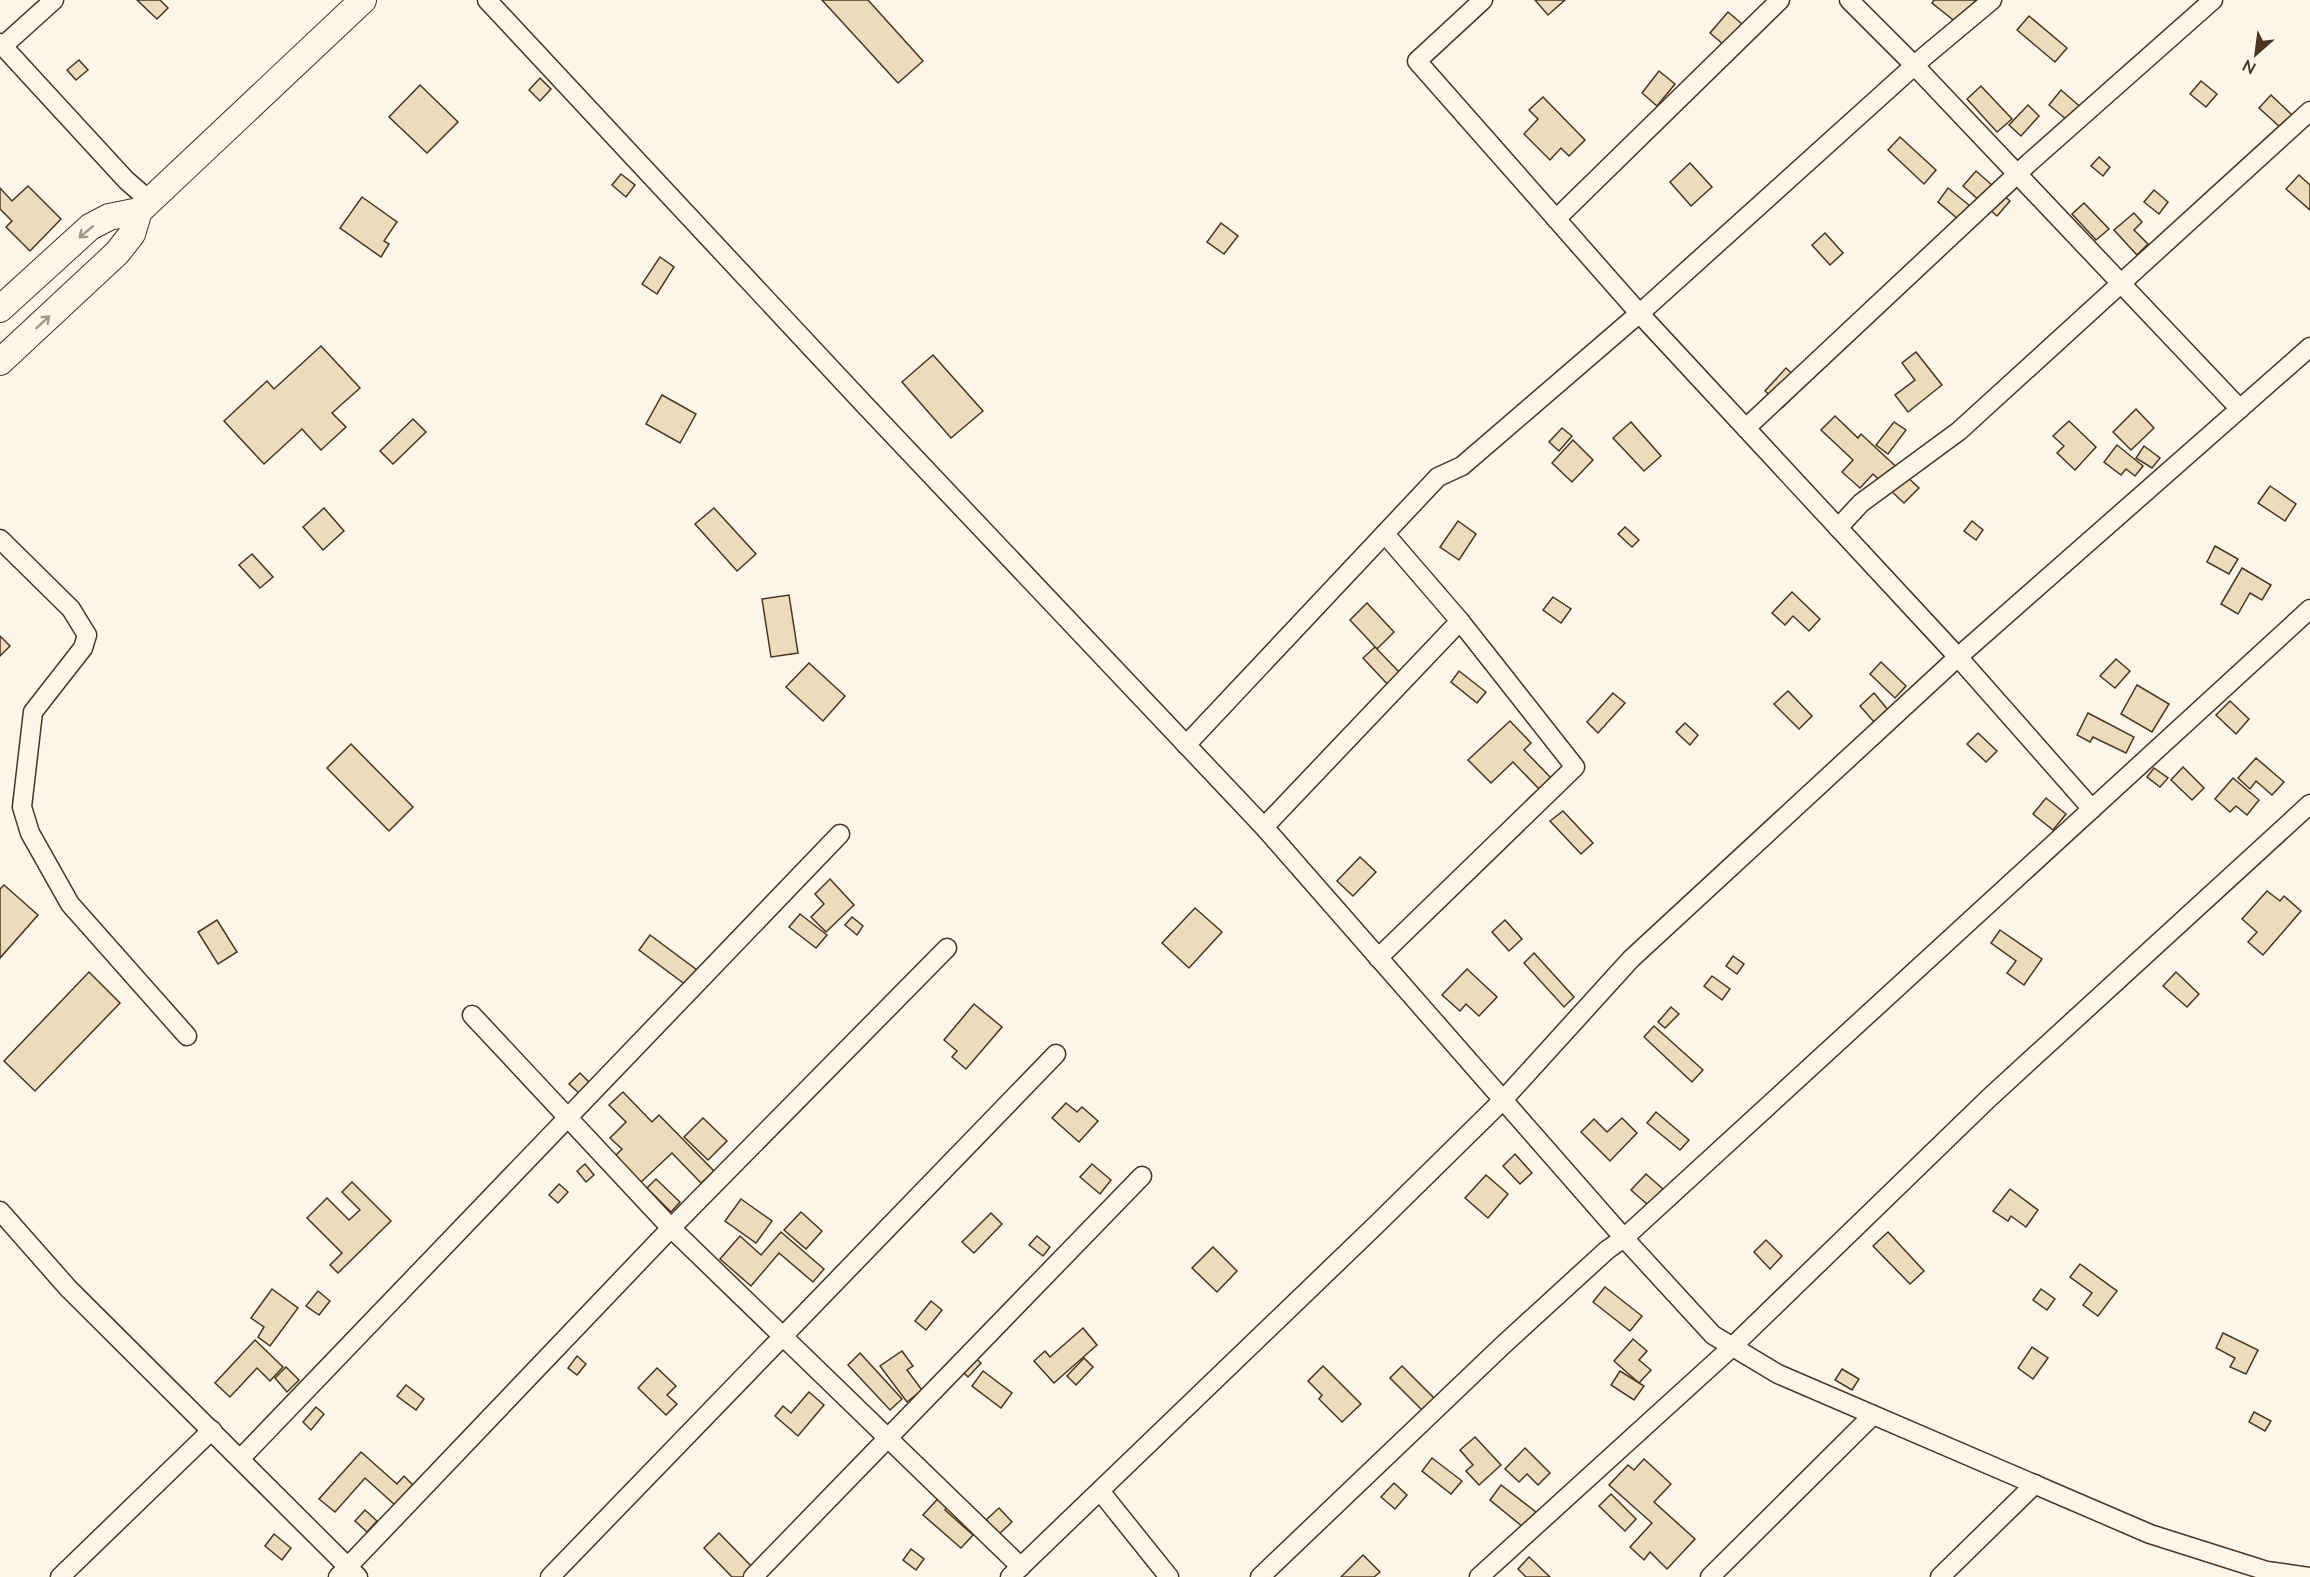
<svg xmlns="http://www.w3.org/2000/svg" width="2310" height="1577" font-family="Lato,sans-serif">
	<rect width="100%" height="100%" fill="#fbf6e9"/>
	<g fill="#ecdcbc" stroke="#4a3520" stroke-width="1.5">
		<path d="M137,0H160L168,8L157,19Z"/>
		<path d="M822,0H868L923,61L898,83Z"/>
		<path d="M1535,0H1565L1548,15Z"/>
		<path d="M1934,0H1976L1957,23L1932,3Z"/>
		<path d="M1728,12L1742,24L1724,45L1710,33Z"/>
		<path d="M2029,16L2067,48L2055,62L2017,30Z"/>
		<path d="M79,60L88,70L76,80L67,70Z"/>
		<path d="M1659,71L1675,84L1657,106L1642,93Z"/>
		<path d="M540,78L551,89L540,101L529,90Z"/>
		<path d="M2201,81L2217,94L2206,107L2190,94Z"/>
		<path d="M420,85L458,122L427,153L389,117Z"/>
		<path d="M1981,86L2012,119L1997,132L1967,99Z"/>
		<path d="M2061,90L2084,110L2072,124L2049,105Z"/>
		<path d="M2271,95L2292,115L2280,127L2259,108Z"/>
		<path d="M1543,97L1585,140L1569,156L1561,148L1550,160L1524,134L1538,119L1529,110Z"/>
		<path d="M2028,105L2039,116L2021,136L2009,125Z"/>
		<path d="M1900,137L1936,170L1924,184L1888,150Z"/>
		<path d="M2099,157L2110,167L2103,176L2091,166Z"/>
		<path d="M1690,163L1712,187L1691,206L1670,182Z"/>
		<path d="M1976,171L2010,201L1997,216L1963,186Z"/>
		<path d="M621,174L635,185L626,197L612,185Z"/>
		<path d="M2299,175L2310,185V210L2286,189Z"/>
		<path d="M28,186L61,219L30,251L6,227L12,221L0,209V188L12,201Z"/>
		<path d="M1948,188L1975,210L1964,224L1938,202Z"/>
		<path d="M2154,190L2168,202L2159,214L2144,202Z"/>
		<path d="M362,197L397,222L384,241L389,244L381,257L340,228Z"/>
		<path d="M2084,203L2109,229L2096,240L2072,214Z"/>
		<path d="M2134,213L2142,222L2134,230L2148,244L2137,255L2114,230Z"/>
		<path d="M1221,223L1238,236L1224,254L1207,242Z"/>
		<path d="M1825,233L1843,253L1830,265L1812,245Z"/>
		<path d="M660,257L674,267L657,294L642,284Z"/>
		<path d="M321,346L360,388L332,413L346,427L321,450L302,429L264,464L224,421L267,381L274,389Z"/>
		<path d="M1916,352L1942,385L1908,412L1895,395L1915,380L1902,363Z"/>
		<path d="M933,355L983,411L951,438L902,382Z"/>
		<path d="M1786,368L1804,385L1783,407L1765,391Z"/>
		<path d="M662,395L696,414L680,443L646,424Z"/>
		<path d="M2136,409L2154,428L2131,450L2113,432Z"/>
		<path d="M1835,416L1858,438L1861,434L1919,488L1904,503L1873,474L1860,488L1842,472L1853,460L1821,430Z"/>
		<path d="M413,419L426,432L393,464L380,451Z"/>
		<path d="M2069,421L2096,447L2075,470L2057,453L2064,446L2053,436Z"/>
		<path d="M1631,422L1661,456L1644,471L1613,438Z"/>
		<path d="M1894,422L1906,430L1888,454L1876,445Z"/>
		<path d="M1562,428L1572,436L1559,451L1549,442Z"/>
		<path d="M1573,440L1593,460L1572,482L1552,463Z"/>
		<path d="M2117,445L2143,466L2135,476L2126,469L2121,475L2104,462Z"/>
		<path d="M2144,446L2160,458L2152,468L2136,458Z"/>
		<path d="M2270,486L2296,504L2285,521L2258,503Z"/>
		<path d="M324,508L344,531L323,550L303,527Z"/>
		<path d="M714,508L756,554L737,571L695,524Z"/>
		<path d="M1458,521L1476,534L1459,560L1440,547Z"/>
		<path d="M1972,521L1983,530L1976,540L1964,531Z"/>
		<path d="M1625,527L1639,540L1632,547L1618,534Z"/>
		<path d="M2215,546L2238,559L2229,574L2207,562Z"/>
		<path d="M252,554L273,577L260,588L239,565Z"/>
		<path d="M2242,568L2271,585L2262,600L2250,593L2238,614L2221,604Z"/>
		<path d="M1792,592L1820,619L1809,631L1793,616L1785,625L1772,613Z"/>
		<path d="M789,595L798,653L771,657L762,599Z"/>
		<path d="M1553,597L1571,609L1561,623L1543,610Z"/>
		<path d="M1367,603L1394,632L1377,649L1350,620Z"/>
		<path d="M0,636L10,646L0,656Z"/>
		<path d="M1375,647L1401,674L1389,686L1363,658Z"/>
		<path d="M2116,659L2130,671L2115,688L2100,676Z"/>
		<path d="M1881,662L1906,686L1895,698L1870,674Z"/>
		<path d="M809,663L845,696L823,721L786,687Z"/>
		<path d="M1459,671L1486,692L1477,703L1451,682Z"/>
		<path d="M2137,685L2169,704L2152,732L2121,714Z"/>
		<path d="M1788,691L1812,716L1799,729L1774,704Z"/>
		<path d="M1613,693L1625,703L1598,733L1587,722Z"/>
		<path d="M1874,693L1888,710L1875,723L1860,706Z"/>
		<path d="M2230,701L2249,719L2236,734L2216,715Z"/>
		<path d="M2088,713L2134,737L2126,753L2093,737L2090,742L2077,735Z"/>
		<path d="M1510,721L1531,743L1524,750L1553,780L1541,791L1513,762L1491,783L1468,760Z"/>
		<path d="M1685,723L1698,735L1690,745L1676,732Z"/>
		<path d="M1978,733L1997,751L1986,762L1967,744Z"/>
		<path d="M351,744L413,807L389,831L327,768Z"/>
		<path d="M2256,758L2284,782L2272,795L2256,781L2250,789L2238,778Z"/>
		<path d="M2183,767L2204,788L2192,800L2171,780Z"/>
		<path d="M2154,768L2168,778L2160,787L2147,777Z"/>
		<path d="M2233,778L2259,800L2247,815L2236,806L2230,812L2215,799Z"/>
		<path d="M2046,798L2066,814L2053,830L2033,814Z"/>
		<path d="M1563,811L1593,843L1581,854L1550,821Z"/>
		<path d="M1360,857L1376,872L1353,896L1337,881Z"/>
		<path d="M830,879L854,905L826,932L811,917L824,904L815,894Z"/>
		<path d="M4,885L38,915L0,958V889Z"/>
		<path d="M2267,891L2280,901L2284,896L2301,911L2263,955L2248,942L2257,932L2242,919Z"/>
		<path d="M1195,908L1222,932L1189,968L1162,943Z"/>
		<path d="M800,914L827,935L816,948L789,927Z"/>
		<path d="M852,917L863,926L857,935L845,925Z"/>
		<path d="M217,920L237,952L218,964L198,932Z"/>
		<path d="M1505,920L1522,939L1509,951L1492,932Z"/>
		<path d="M2000,930L2042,959L2024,985L2007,973L2016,961L1991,943Z"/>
		<path d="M650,935L697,970L686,985L639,950Z"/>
		<path d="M1534,953L1574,997L1564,1007L1524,963Z"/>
		<path d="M1733,956L1744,964L1737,974L1726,966Z"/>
		<path d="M1467,969L1497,997L1479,1016L1466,1004L1460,1011L1442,995Z"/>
		<path d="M89,972L120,1003L35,1091L4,1061Z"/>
		<path d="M2176,972L2199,994L2187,1007L2163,986Z"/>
		<path d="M1712,976L1730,989L1722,1000L1704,986Z"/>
		<path d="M974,1004L1002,1027L966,1069L952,1057L957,1051L944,1040Z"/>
		<path d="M1671,1007L1679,1014L1665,1028L1658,1022Z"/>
		<path d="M1654,1026L1703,1070L1692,1082L1644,1037Z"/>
		<path d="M580,1073L590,1083L580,1094L569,1084Z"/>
		<path d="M623,1092L652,1122L659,1115L714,1171L701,1183L672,1153L641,1182L615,1156L622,1149L610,1138L626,1122L609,1105Z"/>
		<path d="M1066,1103L1077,1112L1082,1107L1098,1121L1079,1142L1052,1118Z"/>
		<path d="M1656,1112L1689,1140L1680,1150L1647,1123Z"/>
		<path d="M703,1118L727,1141L708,1160L684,1137Z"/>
		<path d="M1622,1118L1637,1133L1610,1161L1581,1132L1594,1119L1607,1132Z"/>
		<path d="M1515,1154L1532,1173L1520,1184L1503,1166Z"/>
		<path d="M585,1164L594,1175L586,1182L577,1171Z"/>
		<path d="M1092,1164L1111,1180L1100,1194L1080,1177Z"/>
		<path d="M1646,1174L1663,1189L1648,1205L1631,1190Z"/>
		<path d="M1486,1175L1508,1194L1488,1218L1465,1198Z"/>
		<path d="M656,1179L680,1202L671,1212L647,1188Z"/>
		<path d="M352,1182L391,1221L338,1273L330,1265L342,1253L307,1218L327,1198L349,1220L360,1210L342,1192Z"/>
		<path d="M559,1184L568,1192L558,1203L549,1195Z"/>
		<path d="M2010,1189L2038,1210L2026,1227L2011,1216L2008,1221L1993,1211Z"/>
		<path d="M741,1199L772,1221L756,1243L725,1221Z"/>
		<path d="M801,1212L822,1231L806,1249L784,1230Z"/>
		<path d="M991,1213L1002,1224L974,1253L962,1242Z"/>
		<path d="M781,1232L824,1269L813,1282L779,1253L751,1286L720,1259L740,1236L761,1255Z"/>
		<path d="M1888,1232L1924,1271L1910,1284L1873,1246Z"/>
		<path d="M1037,1236L1050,1247L1043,1256L1029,1245Z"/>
		<path d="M1766,1240L1782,1256L1770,1269L1754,1252Z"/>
		<path d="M1213,1247L1237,1271L1217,1292L1192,1268Z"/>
		<path d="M2080,1264L2117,1291L2098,1316L2083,1305L2092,1293L2070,1277Z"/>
		<path d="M1605,1287L1642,1316L1630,1331L1593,1302Z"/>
		<path d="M272,1289L298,1308L270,1346L258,1337L264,1327L251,1318Z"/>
		<path d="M2041,1289L2055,1299L2047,1310L2033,1300Z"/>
		<path d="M318,1291L330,1301L319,1315L306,1306Z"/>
		<path d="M931,1301L942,1310L926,1330L915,1321Z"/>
		<path d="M1083,1328L1097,1345L1054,1383L1034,1361L1045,1351L1050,1357Z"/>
		<path d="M2223,1333L2258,1350L2246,1374L2230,1367L2235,1358L2216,1348Z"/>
		<path d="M1633,1339L1647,1351L1639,1360L1651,1370L1639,1383L1614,1361Z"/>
		<path d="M255,1340L283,1367L270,1381L257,1368L230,1397L215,1383Z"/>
		<path d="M2032,1347L2048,1358L2033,1379L2018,1368Z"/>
		<path d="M902,1351L913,1366L907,1370L922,1390L907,1402L880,1366Z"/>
		<path d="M860,1353L902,1399L890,1410L848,1365Z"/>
		<path d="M577,1356L586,1364L577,1375L568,1368Z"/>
		<path d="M973,1356L981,1363L968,1377L960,1369Z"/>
		<path d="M1084,1358L1093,1367L1076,1385L1067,1376Z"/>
		<path d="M1323,1366L1361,1404L1342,1422L1319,1399L1322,1395L1308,1381Z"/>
		<path d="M1402,1366L1436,1400L1424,1412L1390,1378Z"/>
		<path d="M286,1367L299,1380L287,1392L275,1378Z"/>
		<path d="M657,1368L676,1386L667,1395L677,1404L666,1415L638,1388Z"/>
		<path d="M1842,1369L1859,1379L1852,1390L1835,1380Z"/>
		<path d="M983,1371L1012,1393L1001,1408L972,1386Z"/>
		<path d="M1620,1371L1644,1386L1634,1400L1611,1385Z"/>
		<path d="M406,1385L424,1399L416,1410L397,1396Z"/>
		<path d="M809,1392L824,1405L798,1436L775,1416L783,1406L791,1413Z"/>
		<path d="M316,1407L324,1414L311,1430L303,1422Z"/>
		<path d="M2254,1412L2271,1421L2265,1431L2249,1422Z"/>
		<path d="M1475,1437L1501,1465L1479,1485L1466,1471L1473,1465L1460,1450Z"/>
		<path d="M1525,1448L1550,1473L1538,1485L1527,1474L1519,1482L1505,1469Z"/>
		<path d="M361,1452L397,1484L404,1476L413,1485L395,1505L365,1478L335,1512L319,1499Z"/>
		<path d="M1432,1458L1462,1481L1451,1494L1422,1471Z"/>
		<path d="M1644,1459L1671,1484L1654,1502L1695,1539L1667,1569L1650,1552L1644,1560L1630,1547L1652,1523L1609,1485L1628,1465L1634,1470Z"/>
		<path d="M1394,1483L1407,1495L1395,1509L1381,1497Z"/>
		<path d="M1501,1485L1536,1512L1523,1527L1490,1500Z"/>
		<path d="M944,1492L953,1501L945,1510L973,1535L961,1548L923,1515Z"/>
		<path d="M1611,1494L1636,1519L1625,1531L1599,1506Z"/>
		<path d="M999,1508L1012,1522L999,1534L986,1520Z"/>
		<path d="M365,1510L377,1521L367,1532L355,1521Z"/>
		<path d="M719,1533L754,1569L746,1577H732L704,1548Z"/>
		<path d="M274,1534L291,1548L282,1560L265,1546Z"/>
		<path d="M911,1549L924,1559L916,1570L903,1560Z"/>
		<path d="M1363,1555L1380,1572L1374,1577H1341Z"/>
		<path d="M1529,1557L1550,1577H1526L1518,1569Z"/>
	</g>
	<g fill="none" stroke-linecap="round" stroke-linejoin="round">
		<defs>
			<g id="minor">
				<path d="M487,0L862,402L1264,827L1624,1238L1713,1335L1778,1374L2150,1534L2267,1571L2310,1577"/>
				<path d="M1483,0L1417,61L1639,313L1958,657L2092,809"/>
				<path d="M1849,0L1914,65L2240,409"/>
				<path d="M0,43L126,180L150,201"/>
				<path d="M3,46L54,0"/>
				<path d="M1556,219L1780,0"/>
				<path d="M1746,428L2030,162L2213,0"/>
				<path d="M1838,528L1861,503L1959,431L2310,111"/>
				<path d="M0,539L71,609L87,635L83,648L33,712L22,807L30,833L70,904L187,1036"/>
				<path d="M1186,745L1438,477L1462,466L1649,305L1925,56L1992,0"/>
				<path d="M1264,827L1460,621"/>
				<path d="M1378,958L1575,767L1460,621L1385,534"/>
				<path d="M472,1015L671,1228L1021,1567"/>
				<path d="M0,1211L68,1288L358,1577"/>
				<path d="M241,1458L840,834"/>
				<path d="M1100,1491L1169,1577"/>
				<path d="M60,1577L212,1430"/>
				<path d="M338,1577L671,1228L947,948"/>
				<path d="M550,1577L1056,1054"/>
				<path d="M753,1577L1142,1176"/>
				<path d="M1010,1577L1376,1225L1503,1100L1631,959L1958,657L2310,347"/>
				<path d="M1260,1577L1502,1346L1607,1250L1624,1238L2310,609"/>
				<path d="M1479,1577L1732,1347L1989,1098L2310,804"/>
				<path d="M1710,1577L1873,1415"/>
				<path d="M1940,1577L2035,1484"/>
			</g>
			<g id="secondary">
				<path d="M0,309L90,227L109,217L139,211"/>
				<path d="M0,362L117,253L132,234L139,211L363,0"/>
			</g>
		</defs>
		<use href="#minor" stroke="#4a3520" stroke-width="21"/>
		<use href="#secondary" stroke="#4a3520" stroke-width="28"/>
		<use href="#minor" stroke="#fbf6e9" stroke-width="18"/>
		<use href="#secondary" stroke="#fbf6e9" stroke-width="26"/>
	</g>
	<defs><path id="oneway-shaft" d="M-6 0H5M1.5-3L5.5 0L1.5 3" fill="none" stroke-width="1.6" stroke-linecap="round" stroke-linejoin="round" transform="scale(1.5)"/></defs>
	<g stroke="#a29684">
		<use href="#oneway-shaft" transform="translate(86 232) rotate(140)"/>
		<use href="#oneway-shaft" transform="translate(43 322) rotate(-43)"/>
	</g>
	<g transform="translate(2256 54) rotate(208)" stroke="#fbf6e9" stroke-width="4.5" paint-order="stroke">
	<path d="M0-4.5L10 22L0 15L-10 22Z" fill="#4a3520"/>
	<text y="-9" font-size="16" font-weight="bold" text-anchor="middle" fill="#4a3520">N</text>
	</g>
</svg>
